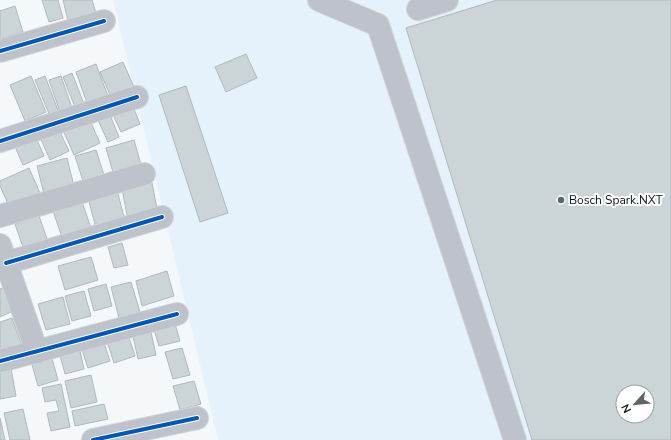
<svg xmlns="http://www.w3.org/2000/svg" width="671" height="440" font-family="'Nunito Sans',sans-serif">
	<rect width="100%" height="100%" fill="#f5f8fa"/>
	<path fill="#e5f2fc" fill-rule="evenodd" d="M113,0H671V440H218ZM623,392H647V416H623Z"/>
	<g fill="#cbd4d7" stroke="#b1b9bc" fill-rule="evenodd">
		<path d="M42,0H58L63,18L49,22Z"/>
		<path d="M63,0H92L96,13L68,21Z"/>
		<path d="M497,0H671V440H532L406,28ZM623,392H647V416H623Z"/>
		<path d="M15,6L23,32L0,39V11Z"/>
		<path d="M246,54L257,78L226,92L215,67Z"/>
		<path d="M123,62L134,87L111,97L100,72Z"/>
		<path d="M96,64L108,96L87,103L76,72Z"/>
		<path d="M72,73L84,104L75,107L63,77Z"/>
		<path d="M31,76L46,112L25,121L10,85Z"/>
		<path d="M45,76L59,113L50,116L35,80Z"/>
		<path d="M61,76L72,108L60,112L49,80Z"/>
		<path d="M186,86L228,213L200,222L159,95Z"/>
		<path d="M132,104L140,124L121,132L112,113Z"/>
		<path d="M110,115L119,137L108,142L98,120Z"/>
		<path d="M88,116L100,143L74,155L62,128Z"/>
		<path d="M58,128L69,151L50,160L40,137Z"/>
		<path d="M34,133L44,156L23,165L13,142Z"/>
		<path d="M134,140L142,168L114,176L106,148Z"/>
		<path d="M96,150L104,175L83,181L75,156Z"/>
		<path d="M67,158L74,186L44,194L37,166Z"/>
		<path d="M29,168L40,193L9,206L0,186V181Z"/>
		<path d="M151,178L158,214L128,220L121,184Z"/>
		<path d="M117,190L125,221L96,228L88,198Z"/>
		<path d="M82,202L91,228L62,237L53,211Z"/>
		<path d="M39,216L49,244L25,253L15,224Z"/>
		<path d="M122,243L128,265L114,268L108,247Z"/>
		<path d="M91,257L98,280L65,290L58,266Z"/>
		<path d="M167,271L174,296L142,306L136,281Z"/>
		<path d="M131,282L140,312L119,318L111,287Z"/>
		<path d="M106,284L112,306L94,311L88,289Z"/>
		<path d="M5,287L15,310L0,317V289Z"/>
		<path d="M84,291L91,316L72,321L65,296Z"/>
		<path d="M63,297L70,324L46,330L38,304Z"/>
		<path d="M12,318L23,348L0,356V322Z"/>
		<path d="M174,320L180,341L159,346L153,326Z"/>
		<path d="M149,323L156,355L138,359L131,327Z"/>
		<path d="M126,328L135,356L114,363L105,335Z"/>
		<path d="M102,337L110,361L88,368L80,344Z"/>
		<path d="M79,347L84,369L65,374L59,352Z"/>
		<path d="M182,348L190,375L173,379L165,352Z"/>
		<path d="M51,355L58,380L38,386L31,361Z"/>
		<path d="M11,368L16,396L0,399V369Z"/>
		<path d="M91,375L97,402L71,408L65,381Z"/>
		<path d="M194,381L201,404L180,410L173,386Z"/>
		<path d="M61,384L70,427L51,431L47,413L59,411L56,400L45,402L42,388Z"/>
		<path d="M104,404L108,419L75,426L72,411Z"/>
		<path d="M23,409L30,440H10L4,413Z"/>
		<path d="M0,418L5,440H0Z"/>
	</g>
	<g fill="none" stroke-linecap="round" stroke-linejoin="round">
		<defs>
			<g id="minor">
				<path d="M319,0L378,25L515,440"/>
				<path d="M418,9L447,0"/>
				<path d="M0,51L104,21"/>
				<path d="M0,141L137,97"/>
				<path d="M0,216L144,174"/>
				<path d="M0,245L37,352"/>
				<path d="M6,263L162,217"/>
				<path d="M0,361L177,314"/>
				<path d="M93,440L197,418"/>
			</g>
		</defs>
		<use href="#minor" stroke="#d0d4d6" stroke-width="24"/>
		<use href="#minor" stroke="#bdc2cb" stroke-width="22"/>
		<defs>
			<g id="cycleway">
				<path d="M0,51L104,21"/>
				<path d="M0,141L137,97"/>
				<path d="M6,263L162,217"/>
				<path d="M0,361L177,314"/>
				<path d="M93,440L197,418"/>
			</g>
		</defs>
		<use href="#cycleway" stroke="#fff" stroke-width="6"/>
		<use href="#cycleway" stroke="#0057b8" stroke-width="4"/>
	</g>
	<circle fill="#5d646a" stroke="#fff" stroke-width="1.5" cx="561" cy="200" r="4"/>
	<g text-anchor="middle" stroke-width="4" stroke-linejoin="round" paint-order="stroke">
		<g font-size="12" fill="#0b151d" stroke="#fff" text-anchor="start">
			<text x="569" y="204">Bosch Spark.NXT</text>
		</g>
	</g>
	<g transform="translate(635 404) rotate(243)"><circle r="19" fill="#ffffff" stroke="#9da1a5"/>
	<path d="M0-3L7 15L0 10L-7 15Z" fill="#5d646a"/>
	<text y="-6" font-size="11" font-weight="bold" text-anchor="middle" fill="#0b151d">N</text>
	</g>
</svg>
